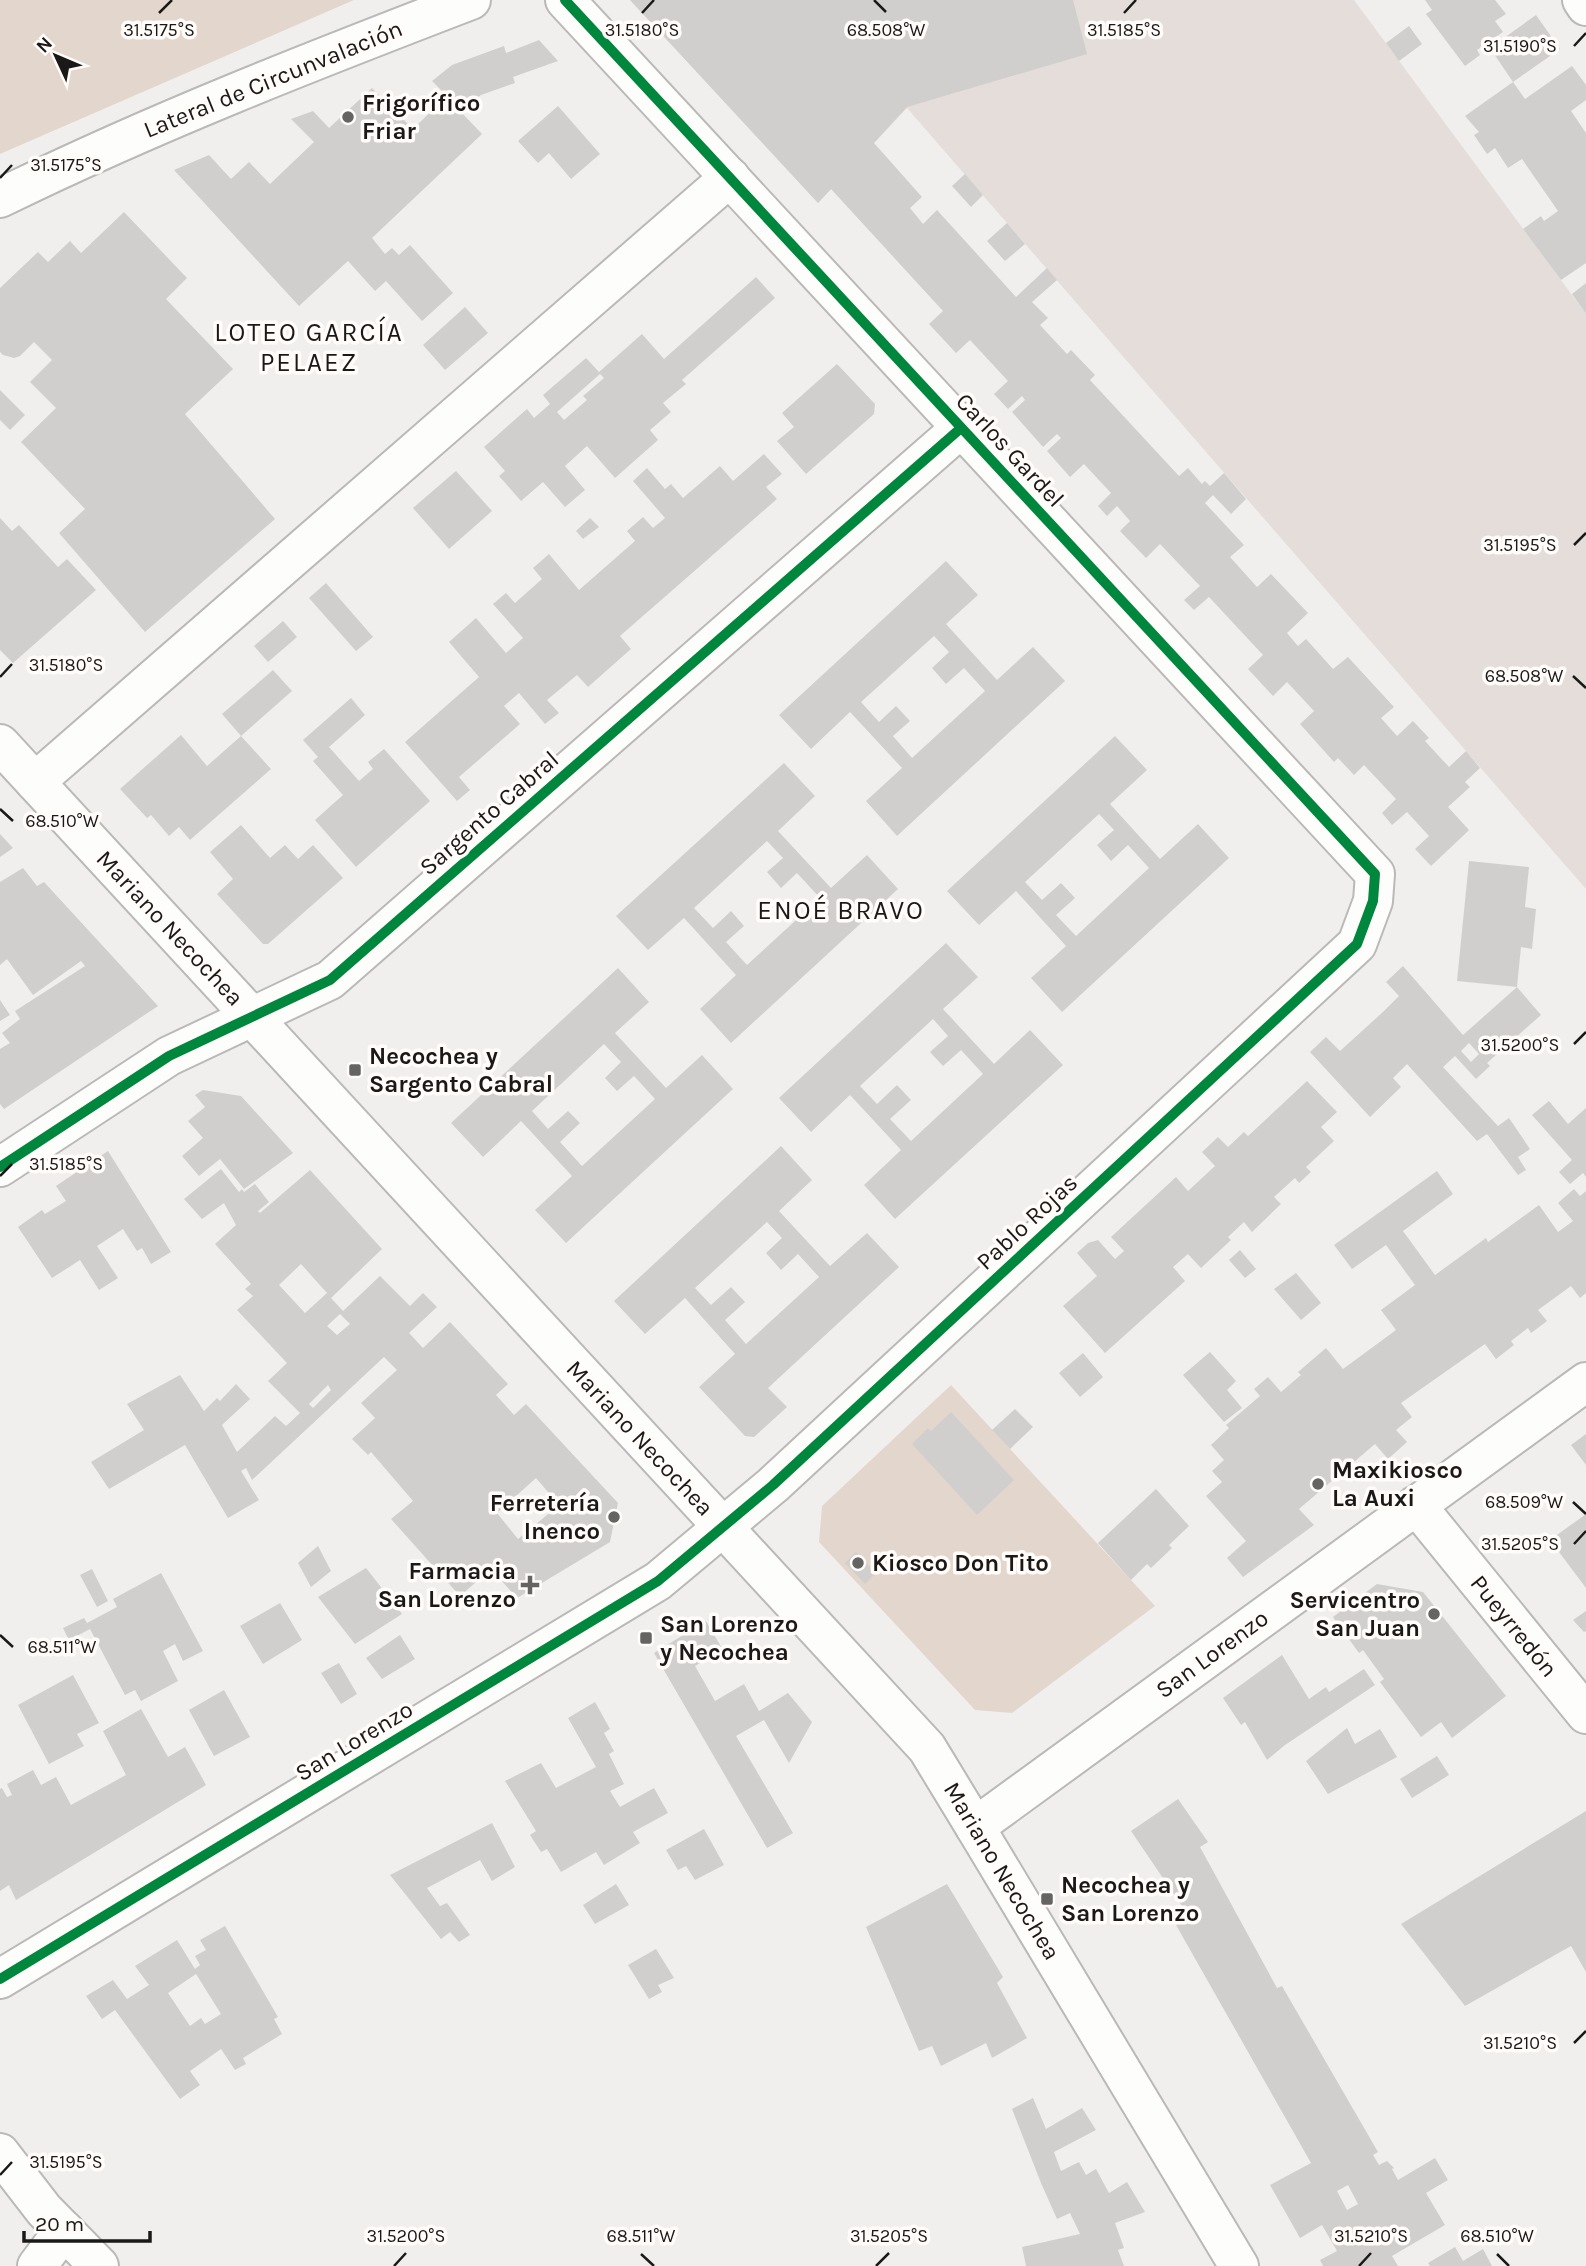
<svg xmlns="http://www.w3.org/2000/svg" width="1586" height="2266" font-family="Karla,sans-serif">
	<rect width="100%" height="100%" fill="#f1efed"/>
	<path fill="#e4ddd9" d="M630,0H1354L1586,314V889L907,108L818,203Z"/>
	<g fill="#e3d7cd">
		<path d="M0,0H354L0,154Z"/>
		<path d="M951,1385L1155,1606L1012,1713L975,1710L819,1542L822,1506Z"/>
	</g>
	<g fill="#d1cfce" fill-rule="evenodd">
		<path d="M630,0H1073L1087,54L907,107L874,143L922,197L910,208L923,224L937,210L1016,297L1047,268L1057,280L1032,302L1048,318L1040,325L1067,354L1071,350L1095,375L1090,380L1179,476L1188,468L1202,484L1205,481L1210,486L1224,473L1246,499L1231,514L1213,495L1205,503L1244,545L1230,557L1257,587L1271,574L1308,613L1287,633L1298,646L1306,639L1333,669L1348,657L1394,707L1381,718L1397,736L1413,721L1429,738L1425,741L1449,767L1466,751L1480,768L1465,782L1470,787L1448,807L1469,830L1464,835L1431,866L1415,849L1429,836L1407,812L1392,825L1382,813L1396,799L1364,765L1354,775L1338,758L1334,762L1300,724L1314,711L1287,682L1273,696L1248,669L1263,655L1209,597L1194,610L1184,600L1200,586L1160,544L1146,558L1120,531L1130,521L1117,506L1107,516L1098,506L1111,493L1084,464L1070,477L1047,451L1061,438L1057,434L1043,447L1012,412L1025,400L1022,396L1008,409L994,394L1008,381L970,340L956,353L929,324L943,311L831,189L818,203Z"/>
		<path d="M1425,0H1495L1506,14L1495,21L1503,32L1477,50L1480,55L1465,66L1426,14L1432,10Z"/>
		<path d="M1536,15L1560,49L1513,82L1490,48Z"/>
		<path d="M1409,26L1422,44L1399,61L1386,43Z"/>
		<path d="M539,40L558,61L513,77L515,83L481,95L460,111L482,134L372,238L385,254L392,248L399,255L410,245L453,293L422,321L386,281L375,291L348,261L299,306L174,170L209,155L231,179L249,162L270,184L314,142L291,119L313,111L329,128L372,88L413,129L447,96L432,81L452,65L504,46L506,53Z"/>
		<path d="M1572,66L1586,85V100L1571,111L1586,133V263L1561,280L1523,229L1541,216L1544,221L1558,211L1522,159L1508,168L1495,148L1487,154L1474,135L1479,132L1465,116L1513,82L1525,99Z"/>
		<path d="M558,106L600,154L571,179L549,153L538,163L518,141Z"/>
		<path d="M965,174L983,195L971,207L952,186Z"/>
		<path d="M124,212L187,278L166,299L233,369L185,414L275,519L145,632L59,533L85,509L21,442L56,408L30,382L52,360L34,342L20,356L14,358L3,355L0,352V288L38,252L48,262L70,241L81,253Z"/>
		<path d="M1007,223L1025,244L1005,261L987,241Z"/>
		<path d="M756,277L775,298L682,380L686,384L663,403L671,412L650,430L658,440L615,478L587,446L565,466L585,490L565,507L543,482L521,501L499,476L505,471L484,447L527,409L534,418L550,404L543,395L586,358L599,372L642,334L664,359ZM600,374L604,378L583,396L587,400L564,420L557,412Z"/>
		<path d="M1586,283V314L1572,294Z"/>
		<path d="M465,307L488,333L445,370L423,345Z"/>
		<path d="M837,364L875,404L874,414L806,474L777,441L794,427L782,413Z"/>
		<path d="M0,390L25,415L10,430L0,420Z"/>
		<path d="M764,454L782,474L766,487L777,499L620,636L631,649L588,687L577,675L547,700L559,713L545,724L519,693L504,706L520,724L459,777L470,790L457,801L405,742L479,677L449,642L476,618L506,653L523,638L493,604L506,593L515,603L542,579L533,568L549,554L579,590L635,541L627,531L643,517L653,528L665,518L633,481L647,468L665,489L671,484L683,498L720,466L733,481Z"/>
		<path d="M456,471L492,511L449,549L413,508Z"/>
		<path d="M0,518L12,531L19,525L58,567L67,559L96,590L13,663L0,650Z"/>
		<path d="M590,518L599,527L583,539L576,531Z"/>
		<path d="M946,561L978,595L946,624L997,680L1033,647L1065,681L897,836L866,801L902,768L850,712L811,749L779,715ZM934,636L949,652L932,668L946,684L964,668L985,691L912,758L893,736L910,721L896,706L879,722L861,702Z"/>
		<path d="M326,583L373,637L356,651L309,598Z"/>
		<path d="M283,621L297,637L268,662L254,646Z"/>
		<path d="M273,670L292,691L241,736L222,714Z"/>
		<path d="M351,698L365,715L329,747L359,781L373,769L368,762L384,749L430,801L356,867L315,820L343,795L313,761L318,757L303,740Z"/>
		<path d="M181,735L207,766L241,736L271,769L190,840L179,827L169,836L151,815L147,818L120,789Z"/>
		<path d="M1115,736L1147,770L1110,804L1160,859L1198,824L1229,858L1062,1012L1031,978L1066,946L1016,891L979,925L947,891ZM1099,814L1114,830L1097,845L1111,861L1128,845L1149,868L1076,936L1056,915L1075,898L1061,883L1042,900L1025,882Z"/>
		<path d="M784,763L815,796L778,831L831,888L867,855L898,889L731,1043L700,1009L736,975L684,918L648,950L616,916ZM767,841L783,858L767,872L781,888L797,873L820,898L747,965L726,942L744,926L731,911L713,928L694,908Z"/>
		<path d="M241,825L270,858L285,845L298,859L313,845L343,878L268,944H263L217,894L233,879L210,852Z"/>
		<path d="M0,834L13,848L0,857Z"/>
		<path d="M1469,861L1529,867L1525,907L1536,909L1532,949L1521,947L1517,987L1541,1015L1487,1063L1490,1066L1476,1079L1455,1056L1443,1067L1498,1126L1509,1118L1530,1149L1518,1157L1526,1170L1518,1175L1487,1134L1477,1141L1407,1064L1393,1078L1401,1087L1370,1117L1310,1052L1326,1037L1340,1051L1384,1011L1399,996L1386,982L1403,966L1463,1035L1517,987L1457,981ZM1469,1043L1479,1054L1471,1062L1461,1051Z"/>
		<path d="M23,868L37,886L44,882L158,1006L4,1109L0,1104V1049L10,1043L2,1033L20,1019L15,1011L85,966L81,961L33,995L7,959L0,965V882Z"/>
		<path d="M946,943L978,977L943,1009L994,1064L1030,1030L1063,1065L895,1219L864,1185L901,1150L850,1095L811,1132L779,1098ZM933,1019L948,1036L930,1052L943,1066L961,1050L983,1074L911,1141L890,1119L911,1100L897,1085L877,1104L860,1086Z"/>
		<path d="M618,968L649,1002L615,1033L666,1088L702,1055L733,1089L566,1243L535,1210L572,1176L521,1121L483,1157L451,1123ZM604,1044L621,1062L605,1078L617,1091L634,1076L655,1099L582,1166L560,1142L580,1123L568,1111L548,1129L532,1111Z"/>
		<path d="M0,1000L10,1015L0,1021Z"/>
		<path d="M1307,1081L1337,1112L1321,1127L1334,1141L1306,1167L1311,1172L1299,1183L1295,1178L1274,1197L1281,1204L1252,1232L1244,1222L1228,1237L1231,1240L1201,1268L1188,1254L1173,1267L1185,1281L1105,1353L1063,1306L1097,1276L1077,1253L1088,1243L1098,1240L1115,1259L1124,1251L1111,1237L1176,1177L1188,1191L1215,1166L1202,1152L1218,1137L1228,1147L1244,1132L1248,1136Z"/>
		<path d="M203,1090L241,1096L293,1153L244,1189L220,1159L199,1176L182,1156L203,1138L188,1121L205,1107L195,1095Z"/>
		<path d="M1549,1101L1568,1124L1586,1108V1177L1583,1173L1570,1184L1559,1172L1572,1160L1532,1115Z"/>
		<path d="M781,1146L812,1180L779,1211L830,1266L867,1233L899,1267L768,1388L787,1407L754,1437L745,1436L699,1387L735,1354L685,1298L645,1334L614,1301ZM767,1222L782,1238L766,1253L781,1270L798,1254L819,1277L746,1344L725,1320L745,1302L731,1287L711,1305L695,1288Z"/>
		<path d="M108,1151L171,1252L151,1264L142,1248L137,1251L123,1229L97,1246L118,1278L99,1290L80,1260L52,1278L18,1227L42,1210L45,1214L66,1201L56,1186Z"/>
		<path d="M221,1169L239,1192L242,1189L244,1192L255,1184L269,1202L258,1211L260,1213L310,1170L382,1249L331,1298L343,1311L380,1276L410,1306L423,1293L437,1307L409,1333L423,1348L450,1322L508,1384L496,1395L514,1415L526,1404L618,1503L610,1542L517,1598L491,1569L460,1596L391,1519L413,1501L371,1452L368,1455L352,1439L375,1418L361,1403L397,1370L384,1357L252,1480L246,1468L241,1471L259,1500L228,1518L185,1445L109,1489L91,1462L144,1430L127,1404L180,1375L204,1411L217,1398L220,1401L236,1384L250,1399L222,1425L237,1452L275,1416L286,1426L300,1413L268,1381L287,1363L237,1310L253,1296L245,1289L251,1284L215,1244L236,1225L224,1203L202,1219L184,1199ZM301,1264L327,1293L305,1313L279,1285ZM340,1314L350,1324L337,1335L327,1326ZM328,1385L331,1390L313,1408L309,1404ZM536,1478L559,1505L518,1539L497,1513Z"/>
		<path d="M1437,1171L1453,1194L1403,1231L1435,1275L1486,1238L1488,1242L1539,1205L1558,1232L1573,1221L1558,1203L1574,1189L1580,1196L1586,1191V1293L1580,1298L1571,1286L1538,1310L1547,1321L1531,1333L1528,1328L1511,1341L1514,1345L1496,1359L1485,1344L1401,1403L1412,1417L1396,1430L1407,1442L1388,1459L1375,1444L1299,1509L1314,1525L1243,1577L1227,1558L1246,1541L1206,1496L1222,1482L1212,1471L1224,1460L1211,1445L1229,1428L1226,1425L1260,1396L1254,1389L1268,1377L1281,1392L1301,1375L1298,1372L1326,1348L1343,1369L1396,1330L1381,1310L1415,1285L1386,1245L1352,1269L1334,1245Z"/>
		<path d="M1240,1250L1256,1269L1245,1278L1229,1260Z"/>
		<path d="M1296,1273L1321,1303L1301,1320L1274,1289Z"/>
		<path d="M1210,1352L1236,1381L1227,1390L1242,1408L1224,1422L1183,1375Z"/>
		<path d="M1083,1353L1103,1377L1080,1397L1059,1373Z"/>
		<path d="M1015,1409L1033,1427L1010,1449L992,1430Z"/>
		<path d="M951,1412L1014,1480L977,1515L912,1444L928,1428L931,1431Z"/>
		<path d="M1586,1434V1465L1571,1445Z"/>
		<path d="M1156,1489L1189,1526L1169,1545L1172,1548L1151,1568L1147,1564L1131,1580L1098,1543Z"/>
		<path d="M1586,1514V1588L1550,1540Z"/>
		<path d="M318,1546L331,1571L311,1587L298,1563Z"/>
		<path d="M856,1552L876,1573L865,1584L845,1563Z"/>
		<path d="M366,1568L402,1614L355,1644L318,1597Z"/>
		<path d="M92,1569L108,1601L97,1607L80,1575Z"/>
		<path d="M161,1573L203,1651L183,1661L175,1644L163,1651L178,1681L141,1701L135,1690L125,1695L90,1629L69,1640L63,1628L84,1618L87,1623L117,1607L113,1599Z"/>
		<path d="M1377,1584L1423,1592L1506,1696L1452,1738L1441,1722L1421,1737L1380,1682L1384,1679L1363,1650L1359,1653L1333,1617Z"/>
		<path d="M280,1603L302,1640L263,1664L240,1626Z"/>
		<path d="M1586,1611V1631L1584,1632L1573,1620Z"/>
		<path d="M706,1621L723,1650L695,1666L715,1701L744,1684L759,1711L788,1693L812,1722L789,1763L764,1720L736,1736L793,1833L767,1848L654,1653Z"/>
		<path d="M400,1635L415,1659L382,1679L366,1658Z"/>
		<path d="M1282,1655L1309,1699L1326,1687L1329,1692L1364,1669L1375,1685L1285,1745L1267,1760L1245,1722L1241,1725L1223,1698Z"/>
		<path d="M339,1663L357,1694L341,1704L321,1673Z"/>
		<path d="M73,1675L99,1723L77,1734L84,1746L49,1764L18,1705Z"/>
		<path d="M224,1690L250,1737L214,1756L189,1710Z"/>
		<path d="M595,1702L610,1729L604,1733L614,1751L609,1754L624,1784L610,1791L620,1807L654,1788L668,1813L633,1832L640,1843L604,1865L596,1852L561,1872L547,1849L541,1852L530,1835L536,1831L505,1781L541,1763L556,1788L596,1767L568,1718Z"/>
		<path d="M141,1709L168,1757L185,1747L206,1785L16,1900L9,1885L0,1891V1789L2,1788L7,1797L12,1795L7,1784L33,1770L41,1785L56,1777L71,1805L126,1775L103,1731Z"/>
		<path d="M1347,1728L1355,1744L1380,1729L1397,1757L1328,1794L1306,1761Z"/>
		<path d="M1437,1756L1449,1775L1412,1798L1400,1779Z"/>
		<path d="M1178,1799L1208,1842L1200,1847L1277,1988L1282,1986L1378,2152L1373,2155L1379,2165L1387,2161L1394,2168L1392,2169L1398,2180L1435,2158L1448,2180L1426,2193L1445,2225L1392,2256L1398,2266H1323L1320,2260L1337,2251L1322,2225L1300,2238L1270,2185L1311,2163L1176,1925L1188,1915L1131,1831ZM1348,2185L1358,2204L1347,2210L1337,2191Z"/>
		<path d="M1586,1811V1972L1571,1946L1465,2006L1401,1924Z"/>
		<path d="M492,1823L515,1867L492,1881L480,1860L427,1888L440,1906L447,1903L470,1935L459,1942L450,1932L441,1939L390,1875Z"/>
		<path d="M704,1829L724,1865L695,1880L686,1866L678,1870L666,1850Z"/>
		<path d="M616,1884L629,1905L595,1924L583,1905Z"/>
		<path d="M947,1884L1003,1977L997,1983L1027,2038L992,2058L986,2043L941,2066L932,2046L919,2051L866,1927Z"/>
		<path d="M225,1926L278,2017L274,2019L282,2034L243,2058L246,2064L235,2070L221,2049L190,2071L200,2085L180,2099L115,2010L102,2019L86,1996L113,1980L127,1999L149,1985L135,1966L177,1940L195,1969L200,1965L195,1956L206,1950L200,1940ZM196,1974L221,2014L205,2024L201,2018L190,2026L168,1993Z"/>
		<path d="M656,1949L674,1978L658,1985L662,1992L649,1999L628,1965Z"/>
		<path d="M1033,2098L1046,2129L1082,2108L1096,2130L1054,2152L1061,2171L1079,2162L1086,2175L1096,2169L1109,2193L1127,2182L1145,2212L1115,2223L1124,2248L1118,2250L1124,2266H1026L1022,2247L1080,2234L1070,2213L1057,2219L1041,2183L1012,2109Z"/>
		<path d="M1455,2247L1463,2261L1483,2249L1492,2266H1430L1428,2263Z"/>
	</g>
	<g fill="none" stroke-linecap="round" stroke-linejoin="round">
		<defs>
			<g id="minor">
				<path d="M1582,0L1586,6"/>
				<path d="M0,198C153,123 312,61 471,0"/>
				<path d="M35,782L730,177"/>
				<path d="M0,1167L169,1056L330,980L961,428"/>
				<path d="M1416,1505L1586,1714"/>
				<path d="M975,1827L1239,2266"/>
				<path d="M0,1979L658,1581L773,1485L1357,944L1373,901L1375,874L565,0"/>
				<path d="M0,2153L44,2210L99,2266"/>
				<path d="M37,2266L64,2230"/>
			</g>
			<path id="major" d="M0,744L927,1748L975,1827L1586,1382"/>
		</defs>
		<use href="#minor" stroke="#bab9b7" stroke-width="42"/>
		<use href="#major" stroke="#bab9b7" stroke-width="42"/>
		<use href="#minor" stroke="#fdfdfc" stroke-width="38"/>
		<use href="#major" stroke="#fdfdfc" stroke-width="38"/>
		<defs>
			<g id="cycleway">
				<path d="M0,1167L169,1056L330,980L961,428"/>
				<path d="M0,1979L658,1581L773,1485L1357,944L1373,901L1375,874L565,0"/>
			</g>
		</defs>
		<use href="#cycleway" stroke="#fffcfa" stroke-width="15"/>
		<use href="#cycleway" stroke="#00873e" stroke-width="10"/>
	</g>
	<path fill="none" stroke="#1a1918" stroke-width="2.5" d="M874,0L886,12M159,13L172,0M642,13L654,0M1124,13L1136,0M1574,46L1586,33M0,178L12,165M1574,545L1586,533M1573,676L1586,688M0,677L12,664M0,809L13,821M1574,1044L1586,1032M0,1176L12,1164M1573,1502L1586,1514M1574,1544L1586,1531M0,1635L13,1647M1574,2043L1586,2031M0,2175L12,2162M641,2254L654,2266M1497,2254L1509,2266M394,2266L406,2253M876,2266L889,2253M1359,2266L1371,2253"/>
	<g fill="#656463" stroke="#fffcfa" stroke-width="2.5">
		<circle cx="348" cy="117" r="7"/>
		<rect x="348" y="1063" width="14" height="14" rx="3.5"/>
		<circle cx="1318" cy="1484" r="7"/>
		<circle cx="614" cy="1517" r="7"/>
		<circle cx="858" cy="1563" r="7"/>
		<path d="M526.5 1574.5h7v7h7v7h-7v7h-7v-7h-7v-7h7z"/>
		<circle cx="1434" cy="1614" r="7"/>
		<rect x="639" y="1631" width="14" height="14" rx="3.5"/>
		<rect x="1040" y="1892" width="14" height="14" rx="3.5"/>
	</g>
	<g text-anchor="middle" stroke-width="7" stroke-linejoin="round" paint-order="stroke">
		<g font-size="24" fill="#1a1918" stroke="#fffcfa">
			<text transform="translate(273 79) rotate(-22)" y="8">Lateral de Circunvalación</text>
			<text transform="translate(1010 450) rotate(47)" y="8">Carlos Gardel</text>
			<text transform="translate(489 813) rotate(-41)" y="8">Sargento Cabral</text>
			<text transform="translate(170 928) rotate(47)" y="8">Mariano Necochea</text>
			<text transform="translate(1027 1222) rotate(-43)" y="8">Pablo Rojas</text>
			<text transform="translate(640 1438) rotate(47)" y="8">Mariano Necochea</text>
			<text transform="translate(1514 1626) rotate(51)" y="8">Pueyrredón</text>
			<text transform="translate(1212 1654) rotate(-36)" y="8">San Lorenzo</text>
			<text transform="translate(354 1741) rotate(-31)" y="8">San Lorenzo</text>
			<text transform="translate(1002 1871) rotate(59)" y="8">Mariano Necochea</text>
		</g>
		<g font-size="24" font-weight="bold" fill="#1a1918" stroke="#fffcfa" text-anchor="start">
			<text x="362" y="111">Frigorífico<tspan x="362" dy="28">Friar</tspan></text>
			<text x="369" y="1064">Necochea y<tspan x="369" dy="28">Sargento Cabral</tspan></text>
			<text x="1332" y="1478">Maxikiosco<tspan x="1332" dy="28">La Auxi</tspan></text>
			<text x="600" y="1511" text-anchor="end">Ferretería<tspan x="600" dy="28">Inenco</tspan></text>
			<text x="872" y="1571">Kiosco Don Tito</text>
			<text x="516" y="1579" text-anchor="end">Farmacia<tspan x="516" dy="28">San Lorenzo</tspan></text>
			<text x="1420" y="1608" text-anchor="end">Servicentro<tspan x="1420" dy="28">San Juan</tspan></text>
			<text x="660" y="1632">San Lorenzo<tspan x="660" dy="28">y Necochea</tspan></text>
			<text x="1061" y="1893">Necochea y<tspan x="1061" dy="28">San Lorenzo</tspan></text>
		</g>
		<g font-size="26" letter-spacing="2" fill="#1a1918" stroke="#fffcfa">
			<text x="309" y="341">LOTEO GARCÍA<tspan x="309" dy="30">PELAEZ</tspan></text>
			<text x="841" y="919">ENOÉ BRAVO</text>
		</g>
	</g>
	<g font-size="18" text-anchor="middle" fill="#1a1918" stroke="#fffcfa" stroke-width="7" stroke-linejoin="round" paint-order="stroke">
		<text x="886" y="36">68.508°W</text>
		<text x="159" y="36">31.5175°S</text>
		<text x="642" y="36">31.5180°S</text>
		<text x="1124" y="36">31.5185°S</text>
		<text x="1520" y="52">31.5190°S</text>
		<text x="66" y="171">31.5175°S</text>
		<text x="1520" y="551">31.5195°S</text>
		<text x="66" y="671">31.5180°S</text>
		<text x="1524" y="682">68.508°W</text>
		<text x="62" y="827">68.510°W</text>
		<text x="1520" y="1051">31.5200°S</text>
		<text x="66" y="1170">31.5185°S</text>
		<text x="1524" y="1508">68.509°W</text>
		<text x="1520" y="1550">31.5205°S</text>
		<text x="62" y="1653">68.511°W</text>
		<text x="1520" y="2049">31.5210°S</text>
		<text x="66" y="2168">31.5195°S</text>
		<text x="406" y="2242">31.5200°S</text>
		<text x="889" y="2242">31.5205°S</text>
		<text x="1371" y="2242">31.5210°S</text>
		<text x="641" y="2242">68.511°W</text>
		<text x="1497" y="2242">68.510°W</text>
	</g>
	<g transform="translate(56 56) rotate(314)" stroke="#fffcfa" stroke-width="5" paint-order="stroke">
	<path d="M0-5L12 26L0 18L-12 26Z" fill="#1a1918"/>
	<text y="-10" font-size="19" font-weight="bold" text-anchor="middle" fill="#1a1918">N</text>
	</g>
	<path d="M24 2231v10h126v-10" fill="none" stroke="#1a1918" stroke-width="3.5"/>
	<text x="35" y="2231" font-size="21" fill="#1a1918" stroke="#fffcfa" stroke-width="5" paint-order="stroke">20 m</text>
</svg>
